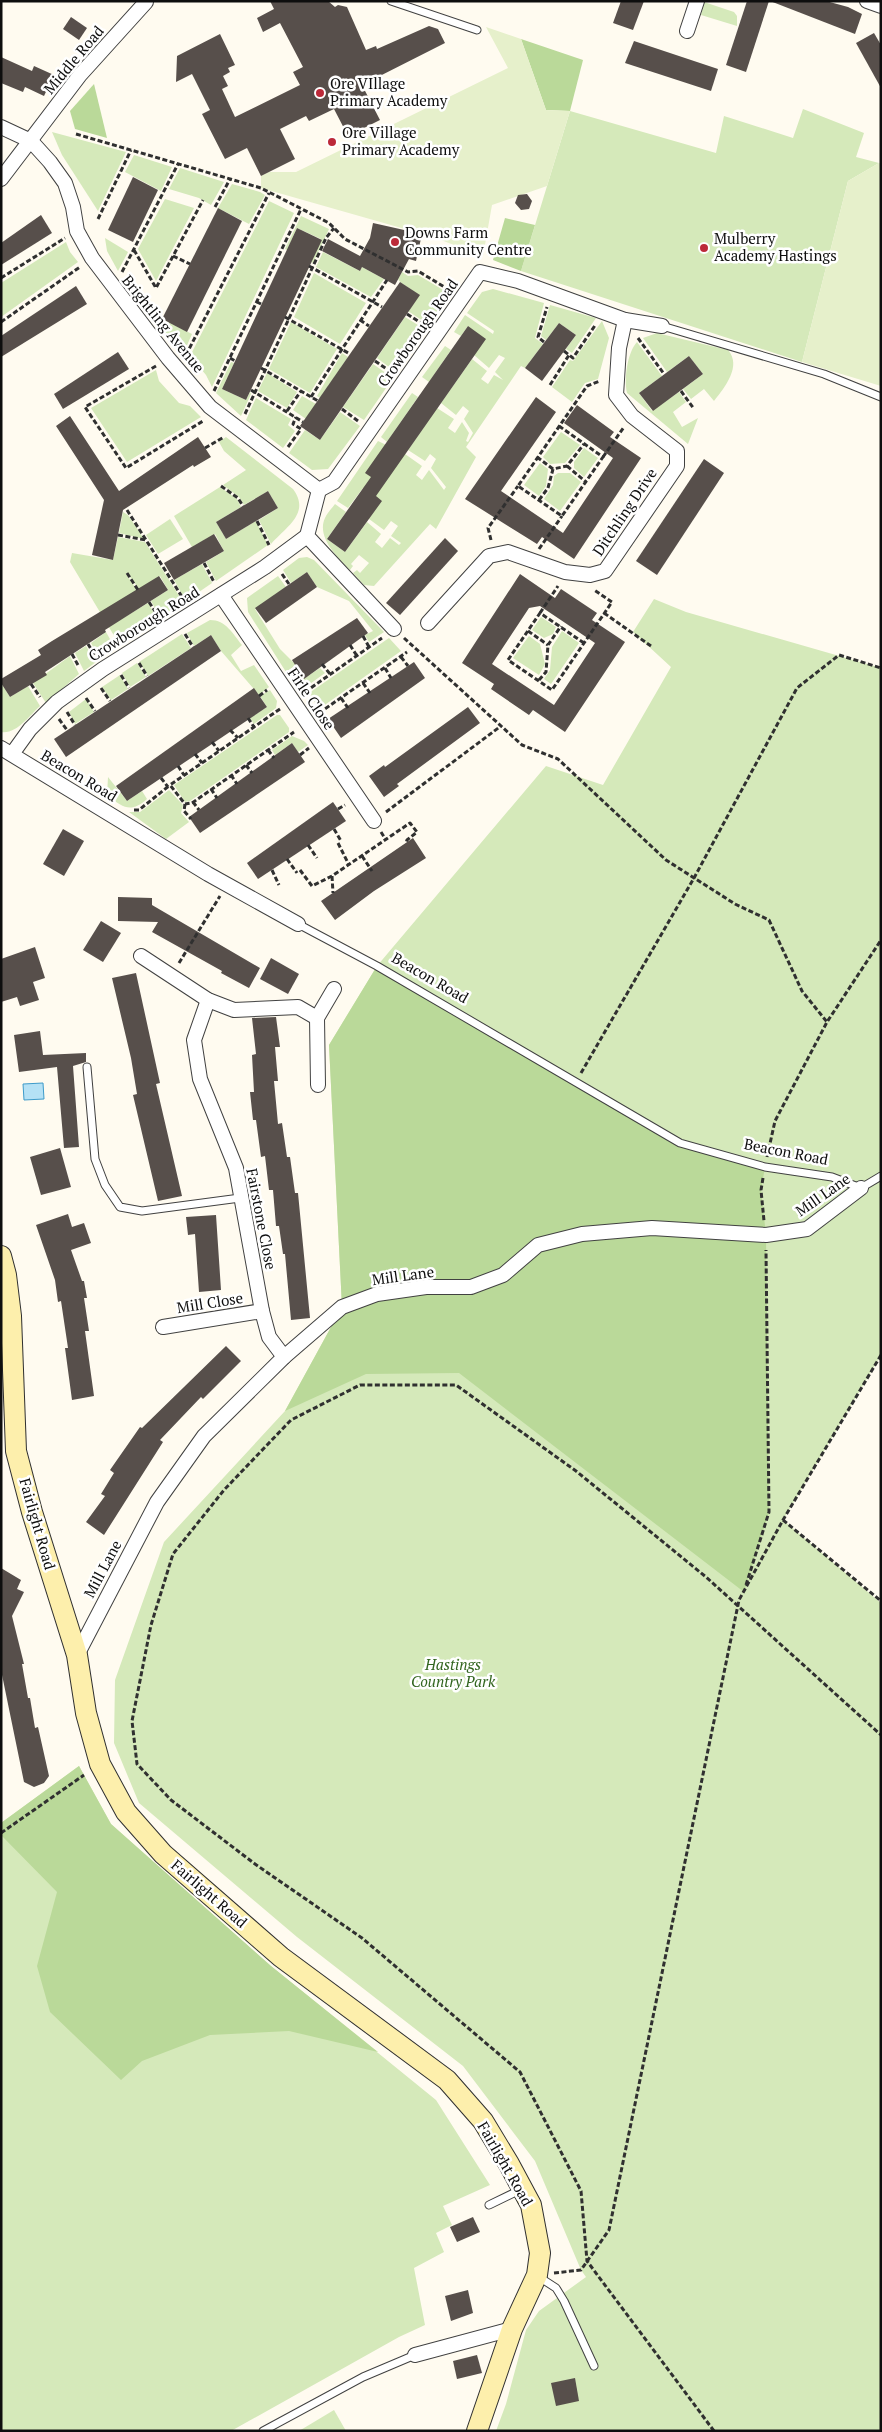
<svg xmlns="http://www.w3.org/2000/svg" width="882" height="2432" font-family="'PT Serif',serif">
	<rect width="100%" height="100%" fill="#fffbf0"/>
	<g fill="#d5e9ba">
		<path d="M704,2L734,12L737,16V26L701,15Z"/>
		<path d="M803,109L864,133L856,157L879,163L848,181L802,362L521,271L570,111L716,153L724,116L793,138Z"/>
		<path d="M52,132L126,152L98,211L62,155Z"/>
		<path d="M134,155L172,167L161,191L125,172Z"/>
		<path d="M180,168L224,182L211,205L199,198L169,189Z"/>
		<path d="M232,184L260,192L265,195L249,224L218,208Z"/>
		<path d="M165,199L194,208L156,281L138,249Z"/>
		<path d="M269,201L294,213L212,387L206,375L190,356Z"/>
		<path d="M301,216L329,229L313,263L311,262L321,239L297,228L287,250L285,249Z"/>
		<path d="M105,238L128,252L118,271L107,251Z"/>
		<path d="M66,242L70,252L78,262L1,317V283Z"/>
		<path d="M323,252L360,271L362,267L384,279L371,297L316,267Z"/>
		<path d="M402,272L408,276L418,275L450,294L429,325L408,311L419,295L400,282L398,279Z"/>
		<path d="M314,273L366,303L340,344L294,317Z"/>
		<path d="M493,289L544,303L535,338L543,344L525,368L521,366L466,447L476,457L436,529L430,524L374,586L364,585L353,573L357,570L360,573L369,563L359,555L351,564L353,566L350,570C338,558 316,537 325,518C327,513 332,508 335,504L346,512L327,539L345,552L367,522L381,534L375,542L382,548L390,538L399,545L401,543L391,536L398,526L391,521L384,530L369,519L363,488L348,508L337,501L378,441L405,454L422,466L416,475L422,480L429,470L444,490L446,487L431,468L436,459L430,454L425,461L408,450L437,408L454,419L448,428L455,433L462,422L469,433L466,441L468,442L473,433L464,419L469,411L463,406L456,415L441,403L472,359L487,371L481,379L488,384L494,375L503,380L495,372L505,358L499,355L489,368L474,355L468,326L461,336L454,332L465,315L493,334L494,331L467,313L482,292Z"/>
		<path d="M550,305L596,318L572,353L566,349L576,335L559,323L546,340L541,336Z"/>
		<path d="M405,317L426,330L397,373L377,358Z"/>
		<path d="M162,319L192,334L184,352L177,350L158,325Z"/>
		<path d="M602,321L609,338L598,379L585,383L572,402L552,387L570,360L573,361Z"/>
		<path d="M291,322L337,349L310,393L269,369Z"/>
		<path d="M657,333L728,350C742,366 725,387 714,401L704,389L691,399L683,389L703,374L689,356L667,372L643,338Z"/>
		<path d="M637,342L662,376L639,393L652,411L679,392L686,402L673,412L682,427L698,418L688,444L627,393C624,379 627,353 637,342Z"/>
		<path d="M445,346L451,350L429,382L422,377Z"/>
		<path d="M342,353L348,357L320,398L317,396Z"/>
		<path d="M231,362L234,363L222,389L246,400L250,392L251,394L241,416L216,393Z"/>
		<path d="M373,364L393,378L364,420L343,407Z"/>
		<path d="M156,370L159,381L179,403L190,406L201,417L127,462L91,408Z"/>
		<path d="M267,373L297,392L287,408L258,391Z"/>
		<path d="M412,393L418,397L387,442L381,437Z"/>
		<path d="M302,396L316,404L306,419L293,410Z"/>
		<path d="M256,398L291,419L288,425L295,431L283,448L246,420Z"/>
		<path d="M340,412L360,426L328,469L312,470L289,453L305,430L320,440Z"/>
		<path d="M561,432L580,445L565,463L550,464L543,457Z"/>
		<path d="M226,437L293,489C311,513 286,527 271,544L259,520L278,508L268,491L244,505L239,497L223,485L246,470L224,451L219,442Z"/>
		<path d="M584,448L598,458L584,477L574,468V462Z"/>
		<path d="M540,463L548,469L546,486L539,496L524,485Z"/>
		<path d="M558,473H570L581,482L560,511L544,499L553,485L554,476Z"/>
		<path d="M220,487L237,499L241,507L216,522L226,539L256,521L268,545L216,581L206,562L224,551L215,534L192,547L174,516Z"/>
		<path d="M123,512L128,515L144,539L119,533Z"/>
		<path d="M170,519L183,539L158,554L146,535Z"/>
		<path d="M118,537L145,542L183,602L160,617L151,601L168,590L160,576L139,589L127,573L126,574L137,590L120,620L148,603L158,619L119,644L70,562L72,553L113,560Z"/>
		<path d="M307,557L314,560L384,632L369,642L365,635L373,631L349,601L317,587L307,572L291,583L283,570L299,558Z"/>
		<path d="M202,564L212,583L186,601L174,580Z"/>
		<path d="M278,576L286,587L255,609L280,649L296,665L286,672L248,612L247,598Z"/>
		<path d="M654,599L686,612L881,668V1355L783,1520L881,1603V2431H496L506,2404L526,2330L539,2311L586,2277L581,2270L535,2161L463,2066L297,1937L139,1803L114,1743L115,1680L164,1542L285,1411L342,1307L329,1045L377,966L546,766L603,785L671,667L633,632Z"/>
		<path d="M541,617L556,627L553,634L544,638L532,630Z"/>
		<path d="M210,620C226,620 233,634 242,645L231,655L241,671L254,665L269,687L259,695L221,651L211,635L194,646L187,633Z"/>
		<path d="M562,631L579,643L551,684L544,679L550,670L552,647Z"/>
		<path d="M106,632L115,648L100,659L91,643Z"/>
		<path d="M182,634L191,648L148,676L139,662Z"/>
		<path d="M529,636L540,644L545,664L539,675L513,658Z"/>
		<path d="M389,638L401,651L319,709L309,693Z"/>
		<path d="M86,646L96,662L84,671L75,653Z"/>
		<path d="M70,656L79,674L46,703L33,683Z"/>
		<path d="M137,663L146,677L130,687L122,673Z"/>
		<path d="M320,668L325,673L303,689L295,686L289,677L299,671L305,678Z"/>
		<path d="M120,675L128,689L111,700L102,687Z"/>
		<path d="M1,683L10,697L28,686L40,706C30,715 16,735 1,732Z"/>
		<path d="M270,690L277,701L276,708L254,724L250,718L267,707L260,696Z"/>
		<path d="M86,699L94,712L75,724L69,712Z"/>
		<path d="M277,715H280L289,728V732L190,801L185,802L174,785Z"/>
		<path d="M292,736L304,741L308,745L298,752L292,743L275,755L272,750Z"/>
		<path d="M108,777L127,801L142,791L147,799C130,814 124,807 107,796Z"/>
		<path d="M169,790L183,805L181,813L189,822L166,839L129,812H140Z"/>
		<path d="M79,1766L111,1824L271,1966L436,2100L490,2185L443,2206L452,2225L436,2233L444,2252L414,2268L425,2325L399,2337L231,2431H1V1823Z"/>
		<path d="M334,2410L346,2431H299Z"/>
	</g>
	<g fill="#bad999">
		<path d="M521,39L583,60L570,111L546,110Z"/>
		<path d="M94,84L107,138L75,129L70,111Z"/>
		<path d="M505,218L535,225L521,271L493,260Z"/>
		<path d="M377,966L680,1143L765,1167L761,1190L766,1235L769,1512L744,1592L459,1373L366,1374L285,1411L342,1307L329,1045Z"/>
		<path d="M79,1766L111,1824L271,1966L378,2052L289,2031L210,2035L142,2061L121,2080L50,2012L37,1966L57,1892L1,1835V1823Z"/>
	</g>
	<g fill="#e6f0cb">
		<path d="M486,27L521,39L546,110L570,111L547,186L492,205L483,256L433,237L261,188V176L269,172H296L508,68Z"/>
		<path d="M879,163L881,164V386L802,362L848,181Z"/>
	</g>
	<path fill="#b5e1f5" stroke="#3e9bca" d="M43,1083L44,1099L24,1100L23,1084Z"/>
	<g fill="#574f4b" fill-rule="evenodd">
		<path d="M270,1H328L335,7L338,5L347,7L366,50L376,46L377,49L429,26L438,29L445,43L362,85L380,120L348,136L334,109L309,121L306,116L280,129L295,159L261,176L247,148L225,159L202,114L210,110L192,74L176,82L177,56L220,34L235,65L228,68L230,72L223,76L228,86L222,89L235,117L300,85L293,72L303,67L280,23L263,32L257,18L274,9Z"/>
		<path d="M621,1H644L633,30L613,23Z"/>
		<path d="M747,1H769L746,72L726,65Z"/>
		<path d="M770,1H826L848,7L862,14L855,34Z"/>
		<path d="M71,17L87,28L79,40L63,29Z"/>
		<path d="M874,33L881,45V88L856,43Z"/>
		<path d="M634,41L718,69L711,91L625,63Z"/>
		<path d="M1,57L32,71L34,66L54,75L44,96L25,87L23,92L1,83Z"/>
		<path d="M133,177L158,190L133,242L108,230Z"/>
		<path d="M527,194L532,201L529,209L521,210L515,203L518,195Z"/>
		<path d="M218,208L242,221L187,332L162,319Z"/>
		<path d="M41,215L52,233L1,265V243Z"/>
		<path d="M373,223L422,234L416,261L409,259L395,285L362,267L360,271L322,251L328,239L360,256L370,238Z"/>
		<path d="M297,228L322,240L246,400L222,389Z"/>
		<path d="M400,282L420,295L320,440L300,426Z"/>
		<path d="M76,286L87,304L1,357V336Z"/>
		<path d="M559,323L576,335L542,381L525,368Z"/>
		<path d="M468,326L486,339L376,496L382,501L345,552L327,539L371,477L365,473Z"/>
		<path d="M118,352L129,369L63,409L54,394Z"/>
		<path d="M689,356L703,374L653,411L639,393Z"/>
		<path d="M536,397L556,412L501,491L563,533L613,458L564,423L577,405L614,432L610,437L641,458L574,559L542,537L537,544L465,499Z"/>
		<path d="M70,416L119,491L198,437L211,457L194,467L193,465L123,510L113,560L92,555L104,500L56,426Z"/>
		<path d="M704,459L724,473L657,575L636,561Z"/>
		<path d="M268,491L278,508L226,539L216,522Z"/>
		<path d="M214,534L224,551L174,580L164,563Z"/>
		<path d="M445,538L458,551L400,615L386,603Z"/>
		<path d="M307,572L317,587L266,623L255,608Z"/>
		<path d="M520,574L555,598L561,589L597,613L592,620L625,642L565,732L533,710L529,715L491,689L494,684L462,663ZM540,606L595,643L554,705L492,664L529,608Z"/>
		<path d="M159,576L168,590L105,630L106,632L45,672L47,675L10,697L1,683V679L41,655L38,650L52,641Z"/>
		<path d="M357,618L368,633L304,679L292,660Z"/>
		<path d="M211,635L221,651L66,757L54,739Z"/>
		<path d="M414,662L425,678L341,738L328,719Z"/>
		<path d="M254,688L267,707L127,801L116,786Z"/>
		<path d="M468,707L480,723L397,784L399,786L384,797L369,776L384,765L385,767Z"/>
		<path d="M292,743L305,762L200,833L189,817Z"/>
		<path d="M333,802L346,821L258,879L247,863Z"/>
		<path d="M63,829L84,841L64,876L43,864Z"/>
		<path d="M413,838L426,858L374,891L335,920L321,901Z"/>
		<path d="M118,897L152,898V905L260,968L249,988L221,973L222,971L152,932L158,922L118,921Z"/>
		<path d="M101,921L121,933L103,962L83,950Z"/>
		<path d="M35,947L45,978L33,982L39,1000L20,1006L17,997L1,1002V959Z"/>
		<path d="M271,958L299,974L288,994L260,979Z"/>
		<path d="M136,973L160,1083L156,1084L182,1196L158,1201L133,1095L137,1094L131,1058L112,978Z"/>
		<path d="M276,1017L280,1047H275L278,1081H274L278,1124L282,1123L287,1157H290L295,1193H298L310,1318L291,1320L285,1254H283L279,1226H276L273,1190H269L265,1156L261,1157L256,1120H253L250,1092H254L252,1055L256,1054L252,1018Z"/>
		<path d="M40,1031L43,1055L86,1053V1062L73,1066L79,1147L64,1148L57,1067L19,1072L14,1035Z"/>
		<path d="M60,1148L71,1187L41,1195L30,1157Z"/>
		<path d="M68,1214L72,1227L84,1223L91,1243L71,1250L82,1281H84L87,1298H84L89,1331H85L94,1396L72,1400L65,1348H68L61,1301L58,1302L55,1280L36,1225Z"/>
		<path d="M216,1215L221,1290L199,1292L195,1234L188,1235L186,1217Z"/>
		<path d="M226,1346L241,1361L203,1399L201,1397L160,1440L163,1442L104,1535L86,1522L105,1496L101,1494L114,1473L110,1470L140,1427L142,1428Z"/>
		<path d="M1,1568L21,1580L17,1589L24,1592L12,1616L24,1664H22L28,1698H30L35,1728L38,1727L49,1776L44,1783L34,1787L24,1782L1,1670Z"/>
		<path d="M473,2217L480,2232L457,2242L450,2227Z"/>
		<path d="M468,2290L473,2313L451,2321L445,2296Z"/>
		<path d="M477,2355L482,2373L457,2379L453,2361Z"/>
		<path d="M575,2378L579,2401L556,2406L551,2383Z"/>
	</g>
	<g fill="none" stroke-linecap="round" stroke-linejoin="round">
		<defs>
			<g id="lane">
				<path d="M391,1L477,30"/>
				<path d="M662,326L824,374L881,397"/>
				<path d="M298,924L377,966L680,1143L765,1167L832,1177L861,1188L881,1176"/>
				<path d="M87,1067L95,1159L105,1185L120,1207L142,1211L240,1198"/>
				<path d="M489,2205L522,2189"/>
				<path d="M539,2277L556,2288L564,2301L594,2366"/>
				<path d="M263,2431L363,2377L415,2355"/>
			</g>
			<g id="street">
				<path d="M867,1L881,6"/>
				<path d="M687,31L697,1"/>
				<path d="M1,127L31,141L50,162L65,183L73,207L77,231L92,258L168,358L210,407L319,490"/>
				<path d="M1,179L80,75L146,2"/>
				<path d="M319,490L334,482L480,272L518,281L625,320L662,326"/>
				<path d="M319,490L307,536L394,629"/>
				<path d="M221,595L374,821"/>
				<path d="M428,623L489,556L508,552L565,572L590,575L605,571L677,466V451L632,416L616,395L619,348L625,320"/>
				<path d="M1,748L208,874L298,924"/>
				<path d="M12,754L30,729L57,702L103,669L265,567L307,536"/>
				<path d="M141,956L208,1000L234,1010L298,1007L317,1018"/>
				<path d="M208,1000L194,1040L200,1079L236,1168L262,1311L269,1337L284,1357"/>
				<path d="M318,1085L317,1018L334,989"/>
				<path d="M163,1327L262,1311"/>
				<path d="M77,1655L157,1502L204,1436L284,1357L342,1307L377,1294L426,1287H471L503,1275L538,1245L582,1234L652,1228L766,1235L807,1229L861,1188"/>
				<path d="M415,2355L512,2329"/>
			</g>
			<path id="secondary" d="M1,1256L6,1275L11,1316L16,1451L32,1512L77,1655L86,1713L100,1764L126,1812L163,1854L281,1957L447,2080L483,2121L509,2164L531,2205L540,2253L537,2275L512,2329L477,2431"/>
		</defs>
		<use href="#lane" stroke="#414141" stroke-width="9"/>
		<use href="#street" stroke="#414141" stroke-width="16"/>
		<use href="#secondary" stroke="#303030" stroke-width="22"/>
		<g stroke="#303030" stroke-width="3" stroke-dasharray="5 2.5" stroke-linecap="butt">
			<path d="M76,134L261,188L329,223L345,239L408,272L418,271L451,291"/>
			<path d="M215,207L230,179"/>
			<path d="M98,219L131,150"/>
			<path d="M134,250L156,288L203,200"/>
			<path d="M173,256L190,264"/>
			<path d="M309,266L382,307"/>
			<path d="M122,272L178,164"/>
			<path d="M1,278L65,238"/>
			<path d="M257,302L261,304"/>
			<path d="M407,314L426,326"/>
			<path d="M285,317L350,354"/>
			<path d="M360,320L369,326"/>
			<path d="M1,322L80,267"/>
			<path d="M638,338L664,374"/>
			<path d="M544,342L538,337L547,307"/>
			<path d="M564,351L573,358L596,324"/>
			<path d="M186,355L269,193"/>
			<path d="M230,358L235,361"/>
			<path d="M375,361L391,372"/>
			<path d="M156,366L85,407L126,468L203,421"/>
			<path d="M261,368L318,401"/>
			<path d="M550,385L569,355"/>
			<path d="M251,390L303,422"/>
			<path d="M214,391L301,209"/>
			<path d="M681,391L694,409"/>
			<path d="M311,397L387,280"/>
			<path d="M342,409L358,421"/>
			<path d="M287,411L301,391"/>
			<path d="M245,414L326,238L334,228"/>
			<path d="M559,426L603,457L562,516L518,486L587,386L600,381"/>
			<path d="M288,447L301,429L293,424L296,417"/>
			<path d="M205,448L224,437"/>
			<path d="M537,457L553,469"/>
			<path d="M603,457L624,427"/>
			<path d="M567,466L586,482"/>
			<path d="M221,486L238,498L243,506"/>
			<path d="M539,500L548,488L553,469L567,466L584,444"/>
			<path d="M127,510L184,600"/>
			<path d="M257,521L269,545"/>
			<path d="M118,535L146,540"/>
			<path d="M491,540L488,528L518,486"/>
			<path d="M539,549L562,516"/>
			<path d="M204,563L214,582"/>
			<path d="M127,573L138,590"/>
			<path d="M282,574L289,584"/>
			<path d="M149,602L158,616"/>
			<path d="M540,613L558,586"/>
			<path d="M604,613L651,646"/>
			<path d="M528,631L548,645"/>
			<path d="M185,634L193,647"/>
			<path d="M363,636L369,647"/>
			<path d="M404,638L522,745L558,759L666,860L735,904L769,920L802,991L827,1022"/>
			<path d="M584,643L540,613L508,660L552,690L612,602L594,590"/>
			<path d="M88,644L95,656"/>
			<path d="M350,645L357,656"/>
			<path d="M72,654L79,667"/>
			<path d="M401,657L408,666"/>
			<path d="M139,663L147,676"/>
			<path d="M322,664L330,674"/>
			<path d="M385,668L391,678"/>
			<path d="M121,675L129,688"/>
			<path d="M539,680L546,672L548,645L561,626"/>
			<path d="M363,683L370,693"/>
			<path d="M31,684L40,697"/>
			<path d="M101,688L110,701"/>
			<path d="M305,692L382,638"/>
			<path d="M259,696L267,690"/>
			<path d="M86,698L95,711"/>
			<path d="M341,698L348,708"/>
			<path d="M280,709L170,785L185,804L192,803L294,732"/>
			<path d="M67,712L75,725"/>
			<path d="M319,713L407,652"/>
			<path d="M248,718L254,727"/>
			<path d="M59,719L67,730"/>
			<path d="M230,730L238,738"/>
			<path d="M212,742L219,751"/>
			<path d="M268,750L274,758"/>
			<path d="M195,754L202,763"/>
			<path d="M300,755L309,748"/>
			<path d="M246,765L252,773"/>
			<path d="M178,766L184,775"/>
			<path d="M231,775L237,784"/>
			<path d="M161,778L168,787"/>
			<path d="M211,789L217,798"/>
			<path d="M193,802L199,810"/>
			<path d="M185,804L184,811L191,819"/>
			<path d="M338,809L345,805"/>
			<path d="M134,810H139L170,785"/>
			<path d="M386,812L501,726"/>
			<path d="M334,829L341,841"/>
			<path d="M381,832L386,840"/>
			<path d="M338,843L349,865"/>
			<path d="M308,845L317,858"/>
			<path d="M362,856L372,871"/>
			<path d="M287,859L297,873"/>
			<path d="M272,870L279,885"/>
			<path d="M300,870L312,886L332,876L410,823L417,832L407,840L406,843"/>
			<path d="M332,876L333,893"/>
			<path d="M179,963L220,896"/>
			<path d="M581,1073L694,878L797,688L839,655L881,668"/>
			<path d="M767,1157L775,1121L827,1022L881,940"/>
			<path d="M763,1178L761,1190L764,1221"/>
			<path d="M783,1520L881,1601"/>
			<path d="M746,1585L769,1512L766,1250"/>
			<path d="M1,1833L84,1775"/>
			<path d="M554,2273L581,2270L609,2230L739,1600L783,1520L881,1355"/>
			<path d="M714,2431L587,2261L581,2191L520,2072L362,1938L255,1864L171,1800L137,1764L132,1721L151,1625L173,1554L224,1490L291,1420L360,1385H456L576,1471L706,1577L881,1735"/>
		</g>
		<use href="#lane" stroke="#fff" stroke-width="7"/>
		<use href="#street" stroke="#fff" stroke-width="14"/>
		<use href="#secondary" stroke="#fdefac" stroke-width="20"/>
	</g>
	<g fill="#bc2939" stroke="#fff" stroke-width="2">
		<circle cx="320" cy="93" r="5"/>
		<circle cx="332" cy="142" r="5"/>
		<circle cx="395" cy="242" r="5"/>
		<circle cx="704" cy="248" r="5"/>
	</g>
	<g text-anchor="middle" stroke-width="5" stroke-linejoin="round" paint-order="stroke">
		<g font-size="15" fill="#0e0e0e" stroke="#fff">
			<text transform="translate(74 60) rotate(-50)" y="5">Middle Road</text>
			<text transform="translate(163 324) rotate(51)" y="5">Brightling Avenue</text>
			<text transform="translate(418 333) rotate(-55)" y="5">Crowborough Road</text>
			<text transform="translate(625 512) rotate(-56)" y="5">Ditchling Drive</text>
			<text transform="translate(144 624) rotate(-32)" y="5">Crowborough Road</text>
			<text transform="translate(311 699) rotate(56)" y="5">Firle Close</text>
			<text transform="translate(79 776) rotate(31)" y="5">Beacon Road</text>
			<text transform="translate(430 978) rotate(30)" y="5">Beacon Road</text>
			<text transform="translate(786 1152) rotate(11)" y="5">Beacon Road</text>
			<text transform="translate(823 1195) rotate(-35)" y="5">Mill Lane</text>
			<text transform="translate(261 1219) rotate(79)" y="5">Fairstone Close</text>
			<text transform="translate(403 1276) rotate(-8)" y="5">Mill Lane</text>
			<text transform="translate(210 1303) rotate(-9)" y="5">Mill Close</text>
			<text transform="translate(37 1524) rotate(74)" y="5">Fairlight Road</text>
			<text transform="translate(103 1569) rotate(-62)" y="5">Mill Lane</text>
			<text transform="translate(209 1894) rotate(41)" y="5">Fairlight Road</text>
			<text transform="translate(505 2164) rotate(60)" y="5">Fairlight Road</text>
		</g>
		<g font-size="15" fill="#0e0e0e" stroke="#fff" text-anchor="start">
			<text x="330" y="89">Ore VIllage<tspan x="330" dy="17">Primary Academy</tspan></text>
			<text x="342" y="138">Ore Village<tspan x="342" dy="17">Primary Academy</tspan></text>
			<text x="405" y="238">Downs Farm<tspan x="405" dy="17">Community Centre</tspan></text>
			<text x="714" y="244">Mulberry<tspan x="714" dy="17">Academy Hastings</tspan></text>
		</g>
		<g font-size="15" font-style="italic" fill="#32651f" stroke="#fff">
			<text x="453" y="1670">Hastings<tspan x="453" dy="17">Country Park</tspan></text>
		</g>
	</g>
	<rect width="882" height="2432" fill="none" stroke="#0e0e0e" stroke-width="5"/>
</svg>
